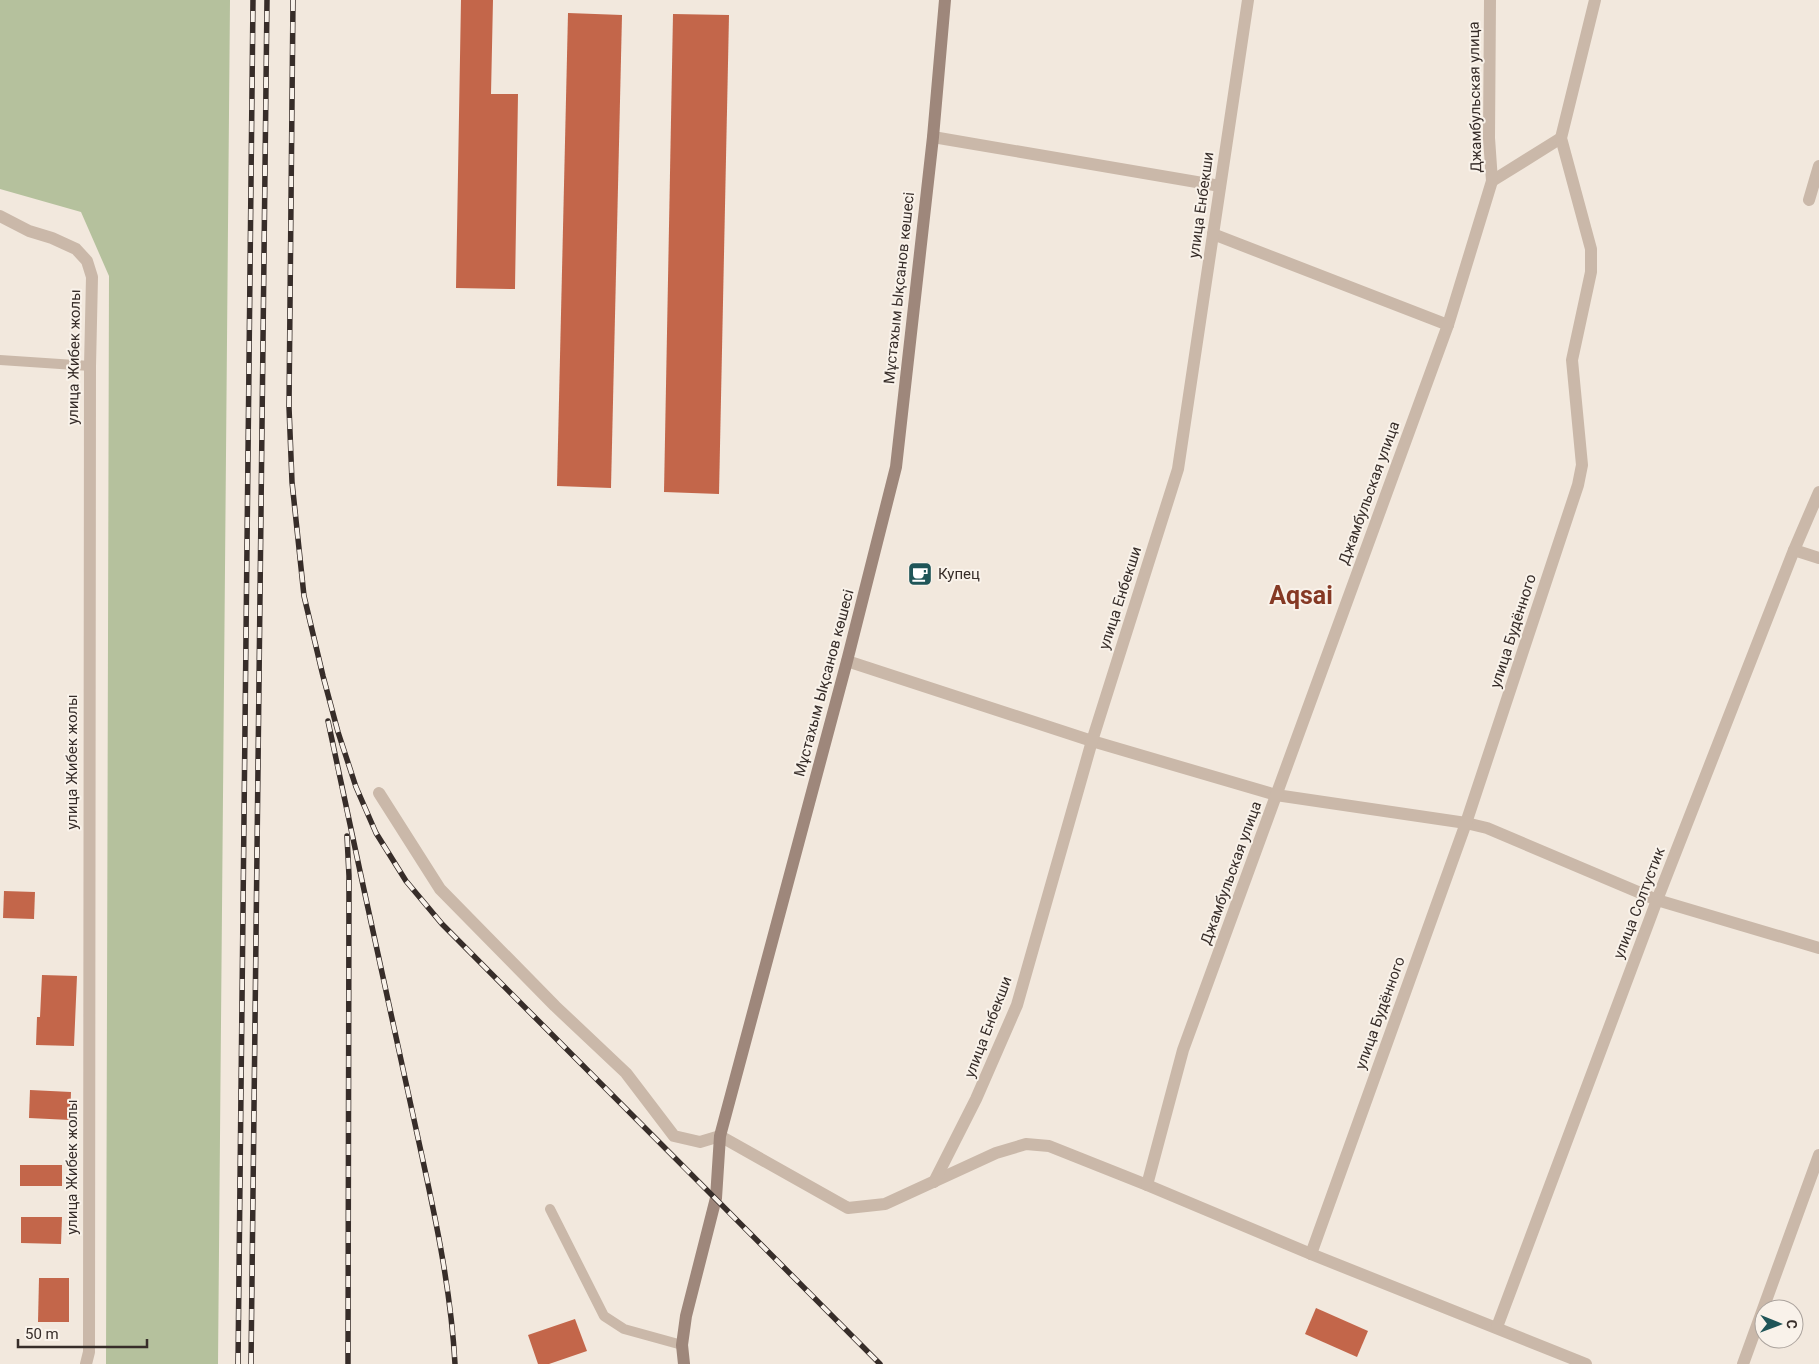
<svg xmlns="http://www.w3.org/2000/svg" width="1819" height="1364" font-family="Roboto,sans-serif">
	<rect width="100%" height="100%" fill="#f2e8dd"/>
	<path fill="#b5c19d" d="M0,0H230L218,1364H106L109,276L81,212L0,189Z"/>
	<g fill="#c3664a">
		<path d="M461,0H493L491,94H518L515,289L456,288Z"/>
		<path d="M568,13L622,15L611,488L557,486Z"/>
		<path d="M673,14L729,15L719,494L664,492Z"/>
		<path d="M4,891L35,892L34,919L3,918Z"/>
		<path d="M42,975L77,976L74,1046L36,1045L37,1017H40Z"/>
		<path d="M30,1090L71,1092L70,1120L29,1118Z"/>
		<rect x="20" y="1165" width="42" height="21"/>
		<path d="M21,1217H62L61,1244L21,1243Z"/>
		<path d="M39,1278H69V1322H38Z"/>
		<path d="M1316,1308L1368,1331L1357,1357L1305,1334Z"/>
		<path d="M575,1319L587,1351L549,1364H538L528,1335Z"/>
	</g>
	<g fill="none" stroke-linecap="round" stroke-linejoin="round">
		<g stroke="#cab8a9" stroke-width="10">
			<path d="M0,360L90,366"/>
			<path d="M550,1209L604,1316L624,1329L682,1345"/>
		</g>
		<g stroke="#cab8a9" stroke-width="12">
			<path d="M933,137L1220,186"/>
			<path d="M1492,181L1561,138"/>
			<path d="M1809,200L1819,166"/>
			<path d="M0,216L29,231L52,238L76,249L87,261L92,277L90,366L89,1352L86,1364"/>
			<path d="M1213,234L1448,325"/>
			<path d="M1794,550L1819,558"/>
			<path d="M847,661L1092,741L1276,795L1466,823L1487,828L1657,900L1819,948"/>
			<path d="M379,793L440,889L555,1006L626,1073L674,1136L700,1142L720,1136L848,1208L885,1204L996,1153L1026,1144L1049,1146L1147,1185L1311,1254L1586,1364"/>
			<path d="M934,1182L976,1099L1017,1005L1092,741L1178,469L1248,0"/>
			<path d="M1147,1185L1183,1050L1448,325L1492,181L1489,138L1490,0"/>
			<path d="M1311,1254L1466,823L1578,485L1582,465L1572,360L1591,272V249L1561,138L1595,0"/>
			<path d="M1497,1327L1657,900L1794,550L1819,492"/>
			<path d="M1743,1364L1819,1155"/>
		</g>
		<path stroke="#9e877b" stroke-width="12" d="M684,1364L682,1345L686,1316L716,1198L720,1136L847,661L896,467L933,137L945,0"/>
		<defs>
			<g id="rail">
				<path d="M293,0L289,407L292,482L304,596L323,676L338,732L356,787L376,833L406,881L442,924L880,1364"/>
				<path d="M328,721C354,845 381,968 408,1092C427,1181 450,1272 455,1364"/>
				<path d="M347,836L349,876L348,1364"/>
				<path d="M238,1364L253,0"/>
				<path d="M251,1364L267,0"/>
			</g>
		</defs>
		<use href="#rail" stroke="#372d29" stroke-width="5.5"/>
		<use href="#rail" stroke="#f9f2ea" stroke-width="4" stroke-dasharray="11" stroke-linecap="butt"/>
	</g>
	<defs>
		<symbol id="cafe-square" viewBox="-11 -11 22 22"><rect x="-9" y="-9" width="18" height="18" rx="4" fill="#1f5558" stroke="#f9f2ea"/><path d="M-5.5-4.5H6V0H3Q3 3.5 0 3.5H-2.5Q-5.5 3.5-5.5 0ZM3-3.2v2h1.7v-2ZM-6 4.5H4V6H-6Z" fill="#fff"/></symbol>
	</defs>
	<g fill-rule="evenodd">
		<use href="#cafe-square" x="906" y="560" width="28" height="28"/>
	</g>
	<g text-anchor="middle" stroke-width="4" stroke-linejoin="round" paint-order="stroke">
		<g font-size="15" fill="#372d29" stroke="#f9f2ea">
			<text transform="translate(1475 97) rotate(-91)" y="5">Джамбульская улица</text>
			<text transform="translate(1201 205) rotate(-82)" y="5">улица Енбекши</text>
			<text transform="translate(899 288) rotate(-84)" y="5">Мұстахым Ықсанов көшесі</text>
			<text transform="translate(74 357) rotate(-89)" y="5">улица Жибек жолы</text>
			<text transform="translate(1369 493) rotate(-70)" y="5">Джамбульская улица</text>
			<text transform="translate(1120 598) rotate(-72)" y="5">улица Енбекши</text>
			<text transform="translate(1513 631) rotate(-72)" y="5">улица Будённого</text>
			<text transform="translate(824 683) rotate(-75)" y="5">Мұстахым Ықсанов көшесі</text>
			<text transform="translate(72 762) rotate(-90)" y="5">улица Жибек жолы</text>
			<text transform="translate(1231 873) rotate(-70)" y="5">Джамбульская улица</text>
			<text transform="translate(1639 903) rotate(-69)" y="5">улица Солтустик</text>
			<text transform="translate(1380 1013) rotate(-70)" y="5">улица Будённого</text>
			<text transform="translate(988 1027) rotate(-69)" y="5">улица Енбекши</text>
			<text transform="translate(72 1167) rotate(-90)" y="5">улица Жибек жолы</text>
		</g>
		<g font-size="15" fill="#372d29" stroke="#f9f2ea" text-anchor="start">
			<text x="938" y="579">Купец</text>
		</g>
		<g font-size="25" font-weight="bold" fill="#853924" stroke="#f9f2ea">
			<text x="1301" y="604">Aqsai</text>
		</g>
	</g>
	<g transform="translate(1779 1324) rotate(91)"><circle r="24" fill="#f9f2ea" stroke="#aba39d"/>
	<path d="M0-4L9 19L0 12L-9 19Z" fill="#1f5558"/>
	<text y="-8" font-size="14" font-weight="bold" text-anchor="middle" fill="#372d29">С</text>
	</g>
	<path d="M18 1339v8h129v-8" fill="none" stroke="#372d29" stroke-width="2.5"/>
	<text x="25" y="1339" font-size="15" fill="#372d29" stroke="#f9f2ea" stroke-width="4" paint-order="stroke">50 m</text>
</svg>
